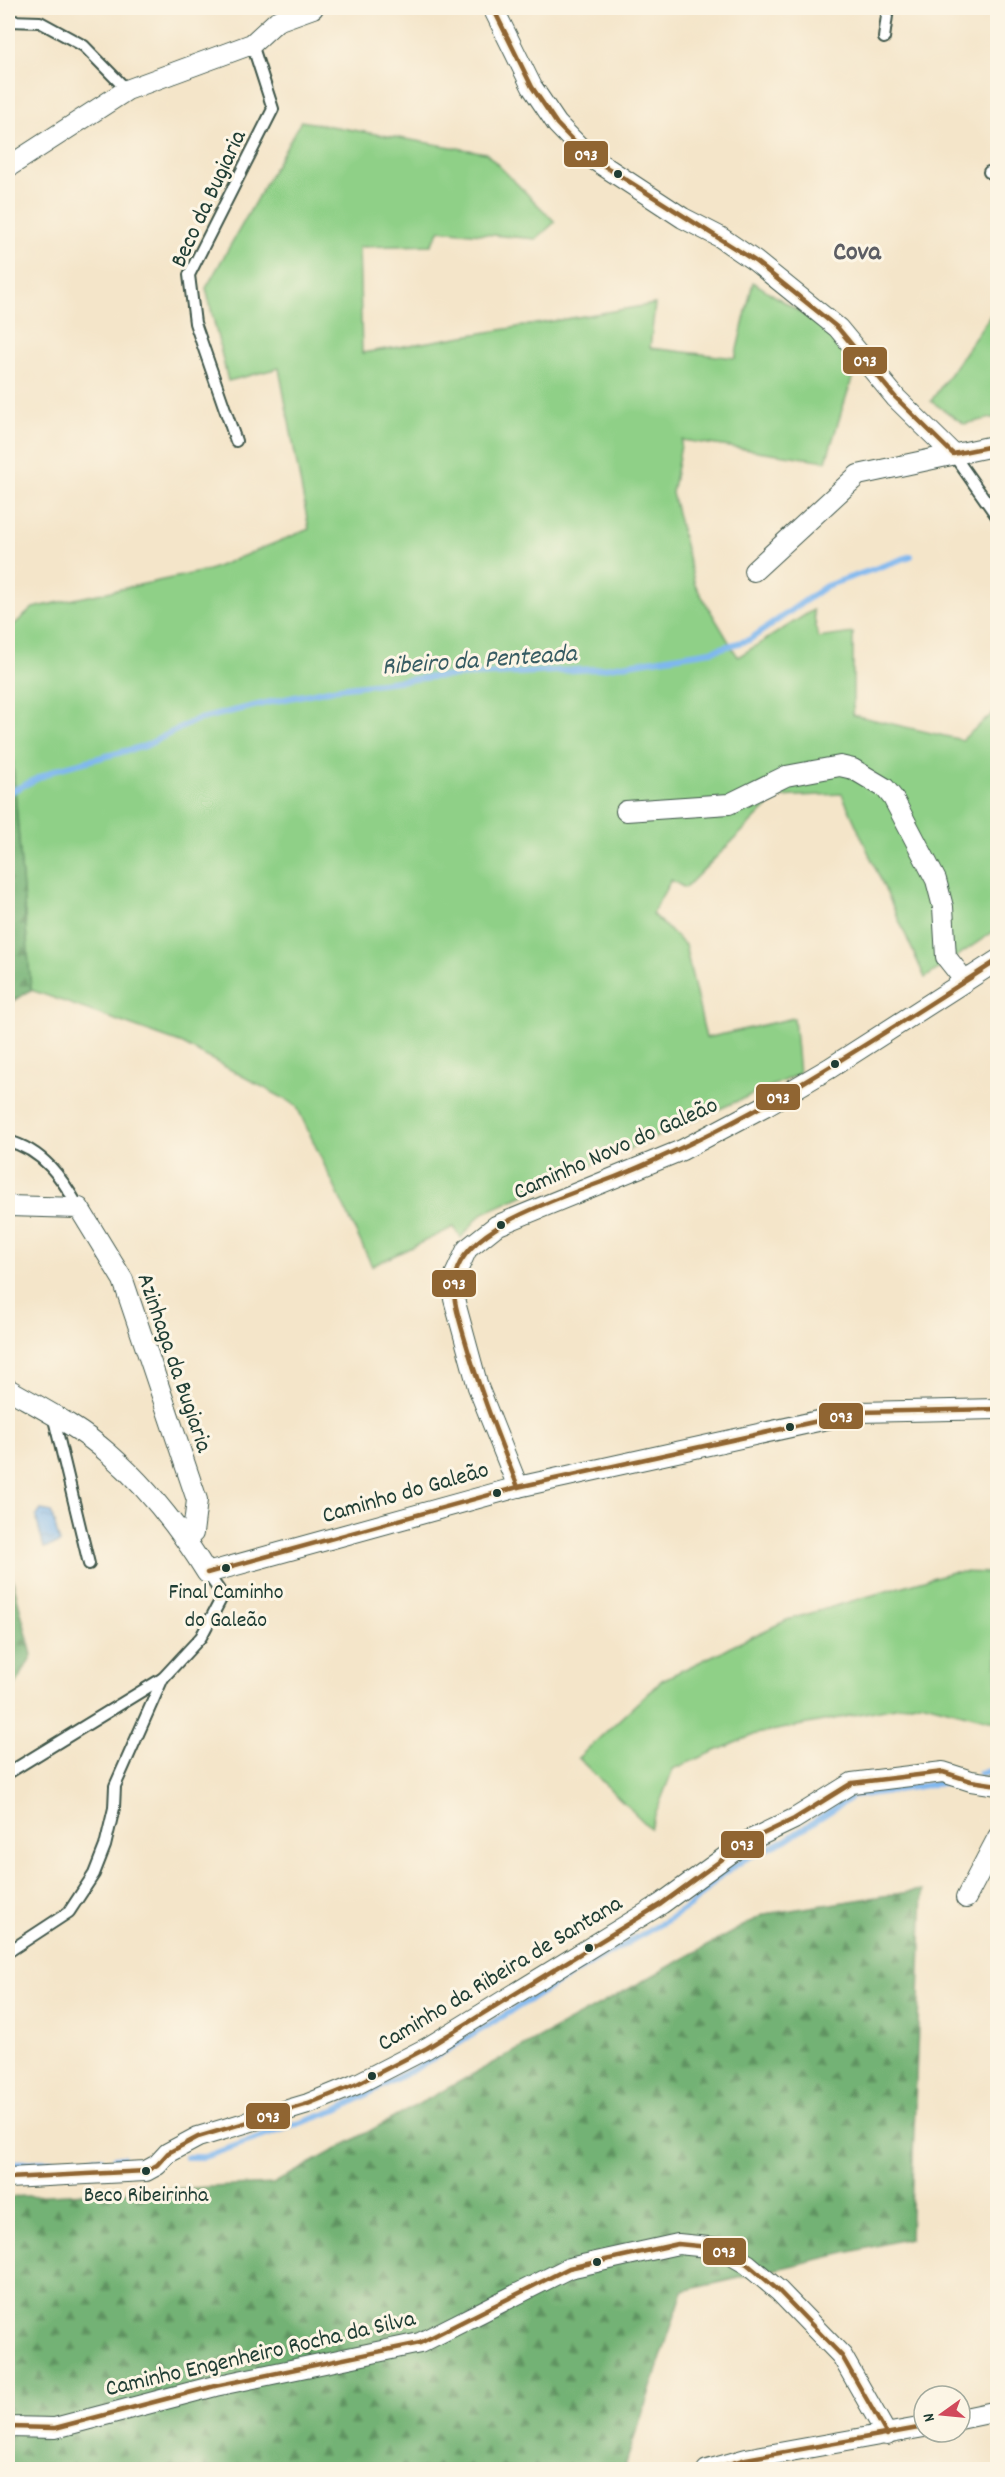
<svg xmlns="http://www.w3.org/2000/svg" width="1005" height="2477" font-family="Dekko,sans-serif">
	<defs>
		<pattern id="forest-firs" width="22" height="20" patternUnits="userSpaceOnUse" patternTransform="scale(1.5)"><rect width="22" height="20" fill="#73b274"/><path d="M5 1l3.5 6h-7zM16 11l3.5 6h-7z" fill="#5e9260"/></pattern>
		<pattern id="water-ripples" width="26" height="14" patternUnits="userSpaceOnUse" patternTransform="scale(1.5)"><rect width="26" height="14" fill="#7eb7ef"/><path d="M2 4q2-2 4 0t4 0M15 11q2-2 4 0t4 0" fill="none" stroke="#6796c2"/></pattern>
	</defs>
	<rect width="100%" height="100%" fill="#fcf5e5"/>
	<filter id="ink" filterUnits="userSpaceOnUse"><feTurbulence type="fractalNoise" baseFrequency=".0167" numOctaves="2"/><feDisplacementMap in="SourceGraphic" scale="12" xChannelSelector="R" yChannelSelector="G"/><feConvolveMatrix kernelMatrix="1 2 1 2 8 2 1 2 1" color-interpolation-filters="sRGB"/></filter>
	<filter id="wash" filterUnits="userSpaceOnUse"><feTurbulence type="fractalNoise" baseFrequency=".008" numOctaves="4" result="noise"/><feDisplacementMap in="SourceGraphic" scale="24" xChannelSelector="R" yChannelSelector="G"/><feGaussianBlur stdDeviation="1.35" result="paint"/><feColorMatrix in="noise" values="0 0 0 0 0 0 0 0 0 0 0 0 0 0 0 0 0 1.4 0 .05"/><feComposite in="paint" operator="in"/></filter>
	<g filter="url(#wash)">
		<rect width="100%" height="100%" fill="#f4e5c9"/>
		<g fill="#8fd087" stroke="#57865e" stroke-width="1.5">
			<path d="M301,121L486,153L555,222L536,239L440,230L431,245L359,247L362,353L655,304L650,348L735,358L753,282L828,330L856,366L826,461L682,440L672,493L695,585L738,657L813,610L818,638L853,633V715L962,740L998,709L997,929L925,978L842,794L777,797L685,888L671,880L652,914L685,945L706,1038L794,1018L799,1074L481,1214L461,1238L454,1227L372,1266L296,1105L183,1044L31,990L8,704V630L33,608L209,570L309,529L279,368L228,381L206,288Z"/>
			<path d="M997,306V417L964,424L931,401Z"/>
			<path d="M952,1572L997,1573V1722L921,1702L756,1734L673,1769L650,1828L578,1758L662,1680L787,1620Z"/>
		</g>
		<g fill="url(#forest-firs)" stroke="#497854" stroke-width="1.5">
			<path d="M8,704L31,990L8,1004Z"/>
			<path d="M8,1562L32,1655L8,1700Z"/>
			<path d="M923,1890L910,2238L683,2291L624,2469H8V2197L273,2184L765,1914Z"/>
		</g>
		<path fill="url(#water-ripples)" stroke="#4e7a92" stroke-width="1.5" d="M41,1510L51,1512L60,1543L44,1548L36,1517Z"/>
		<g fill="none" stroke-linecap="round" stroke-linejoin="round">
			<g stroke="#7eb7ef" stroke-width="6">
				<path d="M8,793L57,769L145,746L196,720L266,703L338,688L432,677L597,669L711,651L749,640L826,586L911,556"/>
				<path d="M980,1773L998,1770"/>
				<path d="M856,1796L947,1782"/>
				<path d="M186,2157H204L337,2110L431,2060L559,1982L671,1918L692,1904L720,1876L745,1859L786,1840L850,1798"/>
				<path d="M115,2158L123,2157"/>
				<path d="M92,2159H101"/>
				<path d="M8,2163L69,2162"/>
			</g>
		</g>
	</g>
	<g filter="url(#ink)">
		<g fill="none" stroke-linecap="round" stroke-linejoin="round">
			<defs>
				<g id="service">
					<path d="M8,21L40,22L84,46L127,90"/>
					<path d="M884,38L888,8"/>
					<path d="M989,172L998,176"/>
					<path d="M236,441L195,323L189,275L273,109L252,44"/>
					<path d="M953,454L998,518"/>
					<path d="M8,1141C43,1150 62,1178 79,1208"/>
					<path d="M53,1415L89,1564"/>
					<path d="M8,1773L163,1678"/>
					<path d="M8,1952L69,1912L94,1874L105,1846L114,1808L115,1786L163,1678L201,1637L221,1599L219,1590L207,1573"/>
				</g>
				<g id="minor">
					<path d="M493,8L532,87L557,124L587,155L683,218L720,237L755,261L838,328L896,398L953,454"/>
					<path d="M8,167L127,90L252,44L277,21L313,8"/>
					<path d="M754,571L858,475L998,445"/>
					<path d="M626,811L729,804L786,776L840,766L853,769L885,788L893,798L936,880L943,907L946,957L965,981"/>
					<path d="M8,1206L79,1208L123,1280L197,1500L193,1533L186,1538"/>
					<path d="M8,1389C41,1408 79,1427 108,1453C147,1487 180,1529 207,1573L518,1487L859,1412L998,1409"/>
					<path d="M518,1487L478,1387L454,1299L455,1275L467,1249L496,1226L682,1150L765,1106L830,1068L998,960"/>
					<path d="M966,1898L998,1837"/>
					<path d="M8,2178L146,2171L157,2165L168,2153L198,2137L308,2104L357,2084L427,2048L661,1904L746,1842L794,1819L852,1783L943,1772L971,1781L998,1785"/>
					<path d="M960,2419L998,2411"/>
					<path d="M8,2427L55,2428L215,2386L420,2343L569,2268L678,2244L719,2248L747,2264L779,2291L842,2356L887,2435"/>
					<path d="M707,2470L746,2459L924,2427"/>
				</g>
			</defs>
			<use href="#service" stroke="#3f564a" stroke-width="14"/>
			<use href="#minor" stroke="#3f564a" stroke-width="22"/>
			<use href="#service" stroke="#fff" stroke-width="10"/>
			<use href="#minor" stroke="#fff" stroke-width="20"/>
			<defs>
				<g id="bus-1">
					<path d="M493,8L532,87L557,124L587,155L755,261L838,328L896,398L953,454L998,445"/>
					<path d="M518,1487C498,1436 478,1386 463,1333C458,1315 451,1295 455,1276C466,1223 574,1194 620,1175C755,1120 875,1039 998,960"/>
					<path d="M207,1573L518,1487L859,1412L998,1409"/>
					<path d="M8,2178L146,2171L157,2165L168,2153L198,2137L308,2104L357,2084L427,2048L661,1904L746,1842L794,1819L852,1783L943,1772L971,1781L998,1785"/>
					<path d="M8,2427L55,2428L215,2386L420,2343L569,2268L678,2244L719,2248L747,2264L779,2291L842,2356L887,2435"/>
					<path d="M709,2470L746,2459L924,2427"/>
				</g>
			</defs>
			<use href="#bus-1" stroke="#fcf5e5" stroke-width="9"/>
			<use href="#bus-1" stroke="#906532" stroke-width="4.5"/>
		</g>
	</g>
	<g fill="#1f3d34" stroke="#fcf5e5" stroke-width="2">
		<circle cx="618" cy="174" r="5"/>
		<circle cx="835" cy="1064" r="5"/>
		<circle cx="501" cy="1225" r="5"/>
		<circle cx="790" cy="1427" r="5"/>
		<circle cx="497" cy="1493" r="5"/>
		<circle cx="226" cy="1568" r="5"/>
		<circle cx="589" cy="1948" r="5"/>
		<circle cx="372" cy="2076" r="5"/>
		<circle cx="146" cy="2171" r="5"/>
		<circle cx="597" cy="2262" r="5"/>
	</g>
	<g text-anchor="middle" stroke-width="6" stroke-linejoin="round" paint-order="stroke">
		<g font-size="22" fill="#1f3d34" stroke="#fcf5e5">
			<text x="226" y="1598">Final Caminho<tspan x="226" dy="28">do Galeão</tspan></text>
			<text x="146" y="2201">Beco Ribeirinha</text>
		</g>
		<g font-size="24" fill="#1f3d34" stroke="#fcf5e5">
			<text transform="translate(207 198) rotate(-65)" y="8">Beco da Bugiaria</text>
			<text transform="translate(615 1147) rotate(-24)" y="8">Caminho Novo do Galeão</text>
			<text transform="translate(176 1362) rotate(71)" y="8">Azinhaga da Bugiaria</text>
			<text transform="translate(405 1491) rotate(-16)" y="8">Caminho do Galeão</text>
			<text transform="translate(499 1972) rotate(-31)" y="8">Caminho da Ribeira de Santana</text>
			<text transform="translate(260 2352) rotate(-13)" y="8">Caminho Engenheiro Rocha da Silva</text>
		</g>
		<g font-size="26" font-weight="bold" fill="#5d5e64" stroke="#fcf5e5">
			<text x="857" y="259">Cova</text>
		</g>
		<g font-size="26" font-style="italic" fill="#375c63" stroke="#fcf5e5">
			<text transform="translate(479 658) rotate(-4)" y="9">Ribeiro da Penteada</text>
		</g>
	</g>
	<g stroke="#fcf5e5" stroke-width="2">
		<rect x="563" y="140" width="46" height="28" rx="6" fill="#906532"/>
		<rect x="842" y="346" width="46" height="29" rx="6" fill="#906532"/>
		<rect x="755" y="1083" width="46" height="28" rx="6" fill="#906532"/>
		<rect x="431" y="1269" width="46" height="29" rx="6" fill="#906532"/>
		<rect x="818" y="1402" width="46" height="28" rx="6" fill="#906532"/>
		<rect x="720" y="1830" width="45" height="29" rx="6" fill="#906532"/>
		<rect x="245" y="2102" width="46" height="28" rx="6" fill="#906532"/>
		<rect x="702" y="2237" width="45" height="29" rx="6" fill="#906532"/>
	</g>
	<g font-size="16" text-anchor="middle" font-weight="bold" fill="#fff">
		<text x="586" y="160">093</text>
		<text x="865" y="366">093</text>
		<text x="778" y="1103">093</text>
		<text x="454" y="1289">093</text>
		<text x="841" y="1422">093</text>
		<text x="742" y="1850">093</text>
		<text x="268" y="2122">093</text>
		<text x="724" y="2257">093</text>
	</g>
	<rect width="1005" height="2477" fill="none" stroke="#fcf5e5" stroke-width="30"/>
	<g transform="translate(942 2414) rotate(255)"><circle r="28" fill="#fcf5e5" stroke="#a4ab9e" stroke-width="1.5"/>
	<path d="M0-4.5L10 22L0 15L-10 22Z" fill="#d1495b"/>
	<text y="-9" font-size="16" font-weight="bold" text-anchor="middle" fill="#1f3d34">N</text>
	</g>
</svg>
